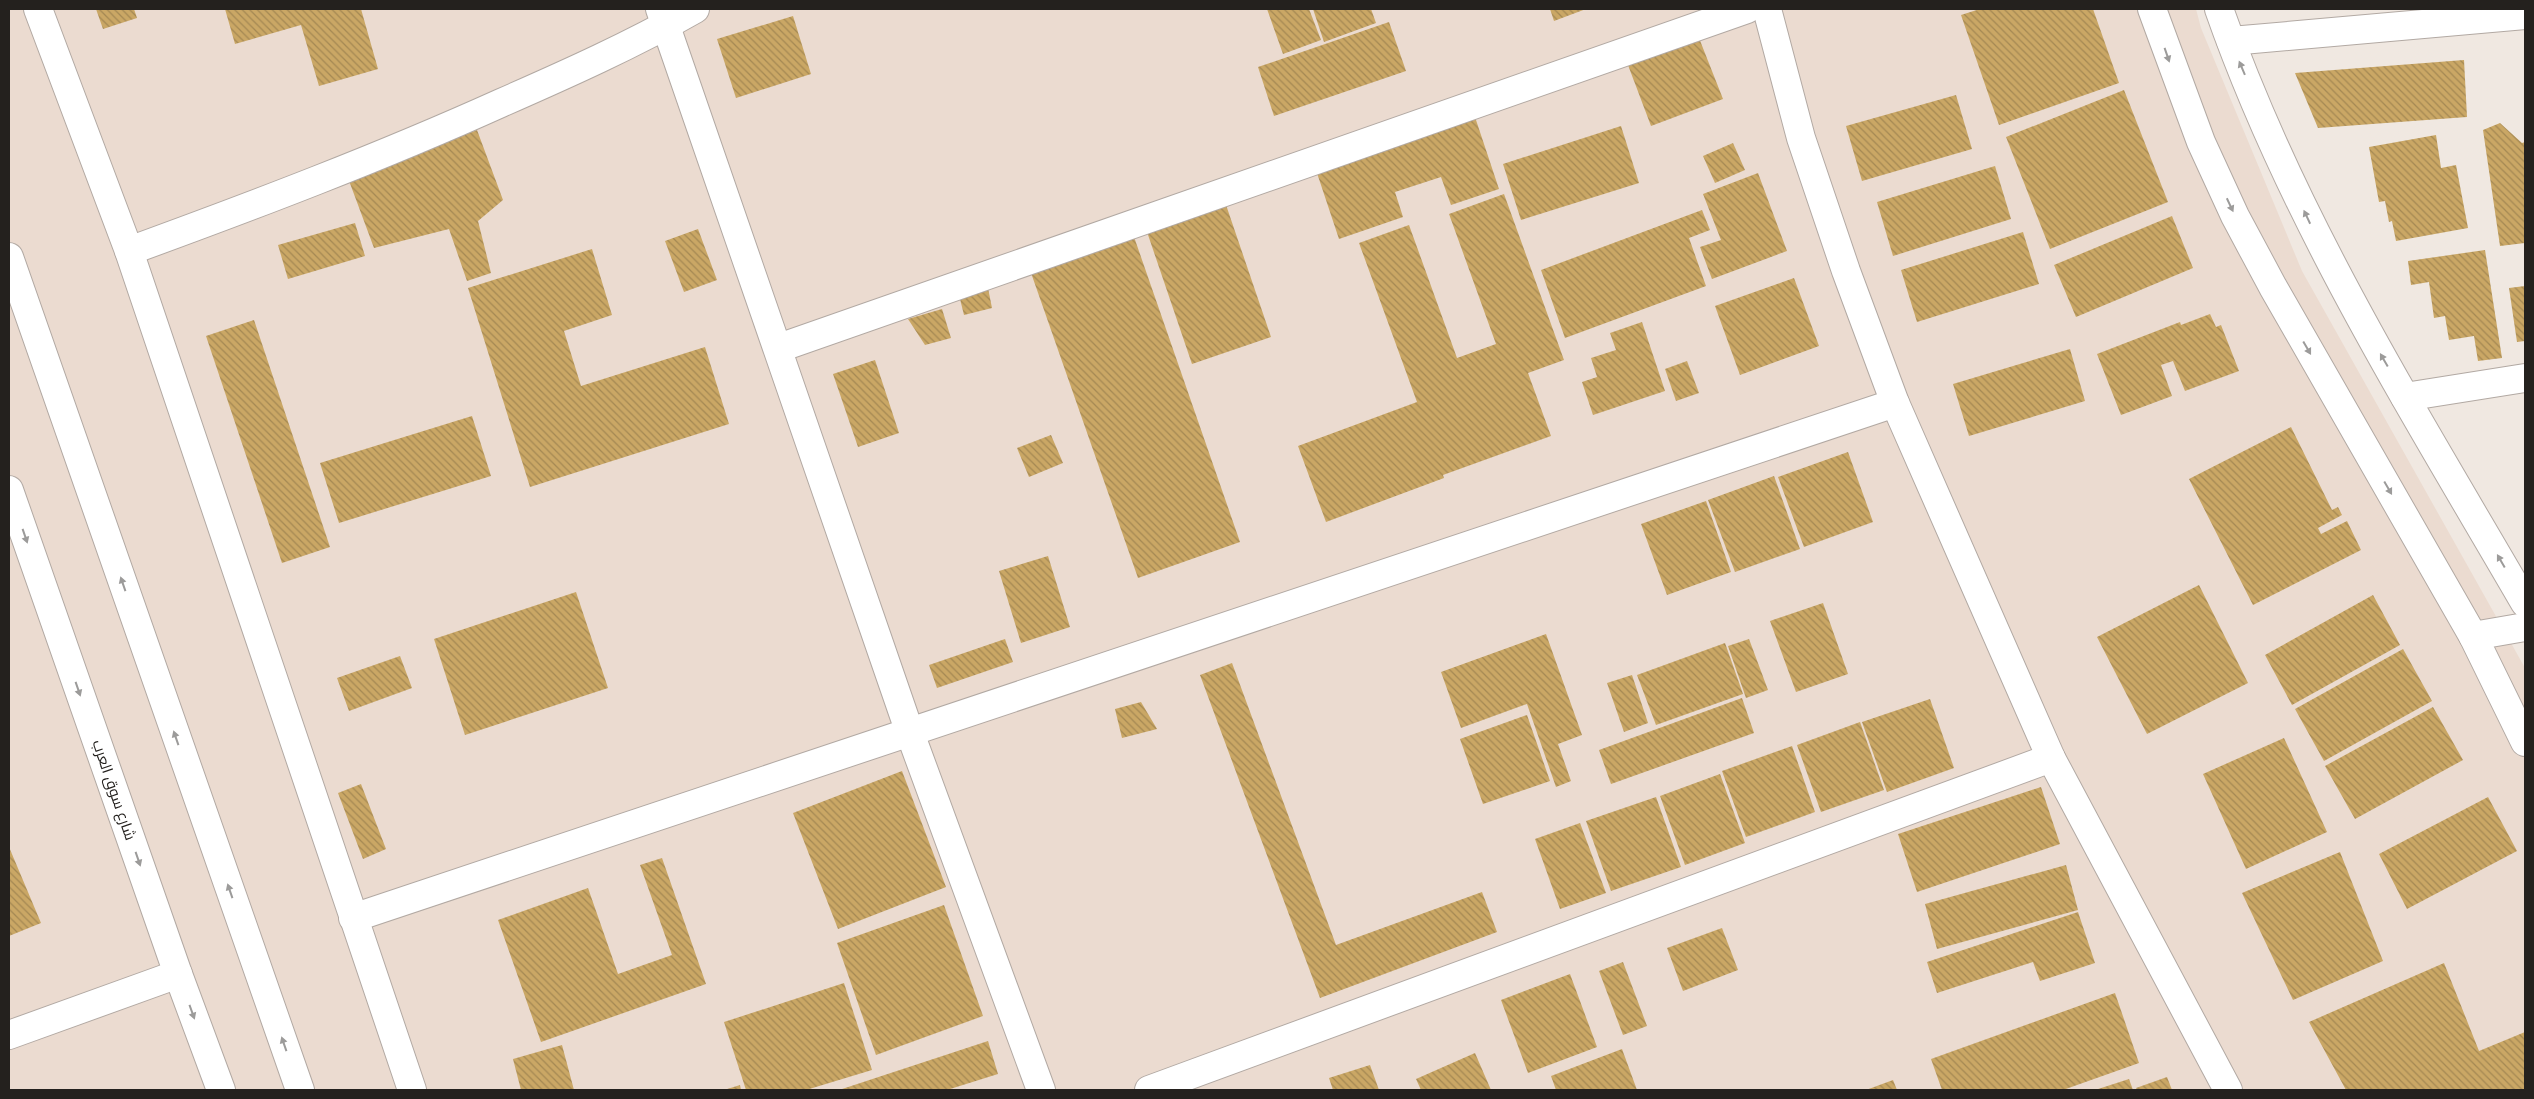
<svg xmlns="http://www.w3.org/2000/svg" width="2534" height="1099" font-family="'Noto Sans',Cairo,sans-serif">
	<defs>
		<pattern id="building-back-hatch" width="6" height="6" patternUnits="userSpaceOnUse" patternTransform="scale(1.25)"><rect width="6" height="6" fill="#caa765"/><path d="M-1 5l2 2M0 0l6 6M5-1l2 2" fill="none" stroke="#a48853"/></pattern>
	</defs>
	<rect width="100%" height="100%" fill="#f0e8e1"/>
	<path fill="#ebdbd0" d="M9,9H2196L2201,28L2302,271L2525,668V1090H9Z"/>
	<g fill="url(#building-back-hatch)">
		<path d="M96,9H134L137,18L103,29Z"/>
		<path d="M225,9H361L378,69L319,86L301,25L235,44Z"/>
		<path d="M1267,9H1309L1321,40L1283,54Z"/>
		<path d="M1313,9H1371L1376,23L1324,42Z"/>
		<path d="M1550,9H1586L1554,21Z"/>
		<path d="M1980,9H2093L2119,83L1999,125L1961,15Z"/>
		<path d="M793,16L811,74L736,98L717,39Z"/>
		<path d="M1389,22L1406,71L1274,116L1258,67Z"/>
		<path d="M1699,38L1723,99L1651,126L1628,65Z"/>
		<path d="M2464,60L2467,117L2318,128L2295,73Z"/>
		<path d="M2124,90L2168,202L2050,249L2006,137Z"/>
		<path d="M1956,95L1972,149L1862,181L1846,126Z"/>
		<path d="M1474,114L1499,189L1451,205L1441,177L1395,192L1403,217L1339,239L1315,167Z"/>
		<path d="M2500,123L2522,143L2525,142V243L2500,246L2483,130Z"/>
		<path d="M1621,126L1639,183L1521,220L1503,164Z"/>
		<path d="M477,130L503,200L478,221L491,273L467,281L449,229L374,248L348,178Z"/>
		<path d="M2436,135L2441,168L2456,165L2468,228L2396,241L2392,221L2389,222L2385,201L2379,202L2369,147Z"/>
		<path d="M1733,143L1745,170L1715,183L1703,156Z"/>
		<path d="M1995,166L2011,219L1893,256L1877,202Z"/>
		<path d="M1758,173L1787,251L1712,279L1700,247L1721,240L1703,194Z"/>
		<path d="M1504,194L1564,360L1528,373L1551,436L1443,475L1444,478L1326,522L1298,446L1417,402L1359,243L1409,225L1457,358L1496,344L1449,214Z"/>
		<path d="M1224,199L1271,337L1192,364L1145,226Z"/>
		<path d="M1702,210L1710,230L1689,238L1706,286L1565,338L1541,270Z"/>
		<path d="M2172,216L2193,268L2076,317L2054,265Z"/>
		<path d="M355,223L365,256L288,279L278,245Z"/>
		<path d="M698,229L717,280L684,292L665,241Z"/>
		<path d="M2023,232L2039,284L1917,322L1901,270Z"/>
		<path d="M1133,234L1240,542L1138,578L1030,270Z"/>
		<path d="M592,249L612,315L564,331L581,386L705,347L729,424L530,487L468,288Z"/>
		<path d="M2485,250L2502,358L2478,361L2474,336L2449,340L2445,316L2434,318L2429,282L2411,285L2408,261Z"/>
		<path d="M1794,278L1819,346L1740,375L1715,306Z"/>
		<path d="M2525,286V341L2517,342L2509,288Z"/>
		<path d="M988,288L992,308L964,315L959,295Z"/>
		<path d="M942,309L951,338L925,345L908,319Z"/>
		<path d="M2210,314L2216,327L2221,325L2239,371L2185,391L2173,361L2161,365L2172,396L2121,415L2097,354L2180,322L2181,325Z"/>
		<path d="M254,320L330,547L282,563L206,336Z"/>
		<path d="M1642,322L1665,391L1593,415L1582,382L1597,377L1591,358L1616,350L1610,333Z"/>
		<path d="M2070,349L2085,401L1969,436L1953,384Z"/>
		<path d="M875,360L899,433L858,447L833,374Z"/>
		<path d="M1687,361L1699,393L1676,401L1665,369Z"/>
		<path d="M472,416L491,476L339,523L320,463Z"/>
		<path d="M2291,427L2332,510L2338,507L2342,515L2318,528L2321,534L2347,521L2361,550L2253,605L2189,479Z"/>
		<path d="M1051,435L1063,463L1029,477L1017,448Z"/>
		<path d="M1848,452L1873,522L1804,547L1778,477Z"/>
		<path d="M1774,476L1800,549L1735,572L1708,500Z"/>
		<path d="M1706,501L1731,572L1667,595L1641,524Z"/>
		<path d="M1048,556L1070,627L1021,643L999,571Z"/>
		<path d="M2199,585L2248,683L2147,734L2097,637Z"/>
		<path d="M576,592L608,688L465,735L434,639Z"/>
		<path d="M2373,595L2400,645L2292,705L2265,655Z"/>
		<path d="M1823,603L1848,674L1796,692L1770,621Z"/>
		<path d="M1546,634L1582,735L1558,744L1571,781L1556,787L1527,704L1461,728L1441,672Z"/>
		<path d="M1005,639L1013,662L937,688L929,665Z"/>
		<path d="M1749,639L1768,690L1746,698L1728,646Z"/>
		<path d="M1725,643L1743,694L1656,725L1637,675Z"/>
		<path d="M2403,649L2432,701L2324,761L2295,709Z"/>
		<path d="M400,656L412,688L349,711L337,678Z"/>
		<path d="M1232,663L1336,945L1482,892L1497,932L1320,998L1200,675Z"/>
		<path d="M1632,675L1648,723L1624,732L1607,683Z"/>
		<path d="M1742,698L1754,733L1611,784L1599,750Z"/>
		<path d="M1930,699L1954,768L1887,792L1862,722Z"/>
		<path d="M1141,702L1157,729L1122,738L1115,709Z"/>
		<path d="M2433,707L2463,760L2355,819L2325,766Z"/>
		<path d="M1527,715L1550,781L1483,804L1460,739Z"/>
		<path d="M1860,722L1884,790L1821,812L1797,745Z"/>
		<path d="M2284,738L2327,832L2246,869L2203,774Z"/>
		<path d="M1792,746L1815,812L1746,837L1722,771Z"/>
		<path d="M902,771L946,887L838,929L793,813Z"/>
		<path d="M1720,774L1745,843L1685,865L1660,796Z"/>
		<path d="M361,784L386,849L363,859L338,793Z"/>
		<path d="M2041,787L2060,844L1917,892L1898,834Z"/>
		<path d="M1656,797L1681,867L1611,891L1586,821Z"/>
		<path d="M2488,797L2517,851L2407,909L2379,854Z"/>
		<path d="M1580,823L1606,893L1560,909L1535,839Z"/>
		<path d="M9,847L41,923L9,936Z"/>
		<path d="M2340,852L2383,961L2293,1000L2242,893Z"/>
		<path d="M662,858L706,984L541,1042L498,920L588,888L618,974L672,955L640,865Z"/>
		<path d="M2066,865L2078,910L1937,949L1925,904Z"/>
		<path d="M944,905L983,1016L876,1055L837,943Z"/>
		<path d="M2078,912L2095,963L2040,981L2033,962L1937,993L1927,962Z"/>
		<path d="M1722,928L1738,970L1683,991L1667,948Z"/>
		<path d="M1623,962L1647,1026L1623,1035L1599,971Z"/>
		<path d="M2444,963L2479,1051L2525,1032V1090H2346L2309,1022Z"/>
		<path d="M1570,974L1597,1047L1528,1073L1501,1000Z"/>
		<path d="M844,983L872,1070L806,1090H746L724,1022Z"/>
		<path d="M2115,993L2139,1063L2063,1090H1942L1931,1059Z"/>
		<path d="M988,1041L998,1074L947,1090H839Z"/>
		<path d="M562,1045L574,1090H521L513,1059Z"/>
		<path d="M1622,1049L1637,1090H1556L1551,1076Z"/>
		<path d="M1475,1053L1491,1090H1421L1416,1079Z"/>
		<path d="M1370,1065L1379,1090H1333L1329,1078Z"/>
		<path d="M2167,1077L2172,1090H2137L2136,1088Z"/>
		<path d="M2129,1079L2133,1090H2095Z"/>
		<path d="M1893,1080L1897,1090H1866Z"/>
		<path d="M740,1085L741,1090H724Z"/>
	</g>
	<g fill="none" stroke-linecap="round" stroke-linejoin="round">
		<defs>
			<g id="minor">
				<path d="M38,9L129,251L412,1090"/>
				<path d="M660,9L910,733L1041,1090"/>
				<path d="M1767,9L1801,138L1846,271L1895,403L2051,758L2228,1090"/>
				<path d="M2152,9L2201,142L2235,216L2273,287L2473,636L2525,742"/>
				<path d="M2219,9C2293,220 2413,410 2525,603"/>
				<path d="M2231,41L2525,15"/>
				<path d="M129,251C255,205 379,158 501,103C567,74 632,45 695,9"/>
				<path d="M779,348L1747,9"/>
				<path d="M2405,397L2525,378"/>
				<path d="M2473,636L2525,627"/>
				<path d="M353,918L1895,403"/>
				<path d="M9,1035L178,974"/>
				<path d="M1149,1090L2051,758"/>
			</g>
			<g id="major">
				<path d="M9,257L300,1090"/>
				<path d="M9,490L178,974L221,1090"/>
			</g>
		</defs>
		<use href="#minor" stroke="#b2a9a3" stroke-width="30"/>
		<use href="#major" stroke="#b2a9a3" stroke-width="30"/>
		<use href="#minor" stroke="#fff" stroke-width="28"/>
		<use href="#major" stroke="#fff" stroke-width="28"/>
	</g>
	<defs><path id="oneway-solid" d="M-6-.8H1V-3.2L6.5 0L1 3.2V.8H-6Z" transform="scale(1.25)"/></defs>
	<g fill="#9c9b9a">
		<use href="#oneway-solid" transform="translate(2167 55) rotate(71)"/>
		<use href="#oneway-solid" transform="translate(2242 68) rotate(-113)"/>
		<use href="#oneway-solid" transform="translate(2230 205) rotate(65)"/>
		<use href="#oneway-solid" transform="translate(2307 217) rotate(-115)"/>
		<use href="#oneway-solid" transform="translate(2307 348) rotate(60)"/>
		<use href="#oneway-solid" transform="translate(2384 360) rotate(-120)"/>
		<use href="#oneway-solid" transform="translate(2388 488) rotate(60)"/>
		<use href="#oneway-solid" transform="translate(25 536) rotate(71)"/>
		<use href="#oneway-solid" transform="translate(2501 561) rotate(-120)"/>
		<use href="#oneway-solid" transform="translate(123 584) rotate(-109)"/>
		<use href="#oneway-solid" transform="translate(78 689) rotate(71)"/>
		<use href="#oneway-solid" transform="translate(176 738) rotate(-109)"/>
		<use href="#oneway-solid" transform="translate(138 859) rotate(71)"/>
		<use href="#oneway-solid" transform="translate(230 891) rotate(-109)"/>
		<use href="#oneway-solid" transform="translate(192 1012) rotate(70)"/>
		<use href="#oneway-solid" transform="translate(284 1044) rotate(-109)"/>
	</g>
	<g text-anchor="middle" stroke-width="4" stroke-linejoin="round" paint-order="stroke">
		<g font-size="15" fill="#24211e" stroke="#fff">
			<text transform="translate(114 790) rotate(71)" y="5">شارع سوق العرب</text>
		</g>
	</g>
	<rect width="2534" height="1099" fill="none" stroke="#24211e" stroke-width="20"/>
</svg>
